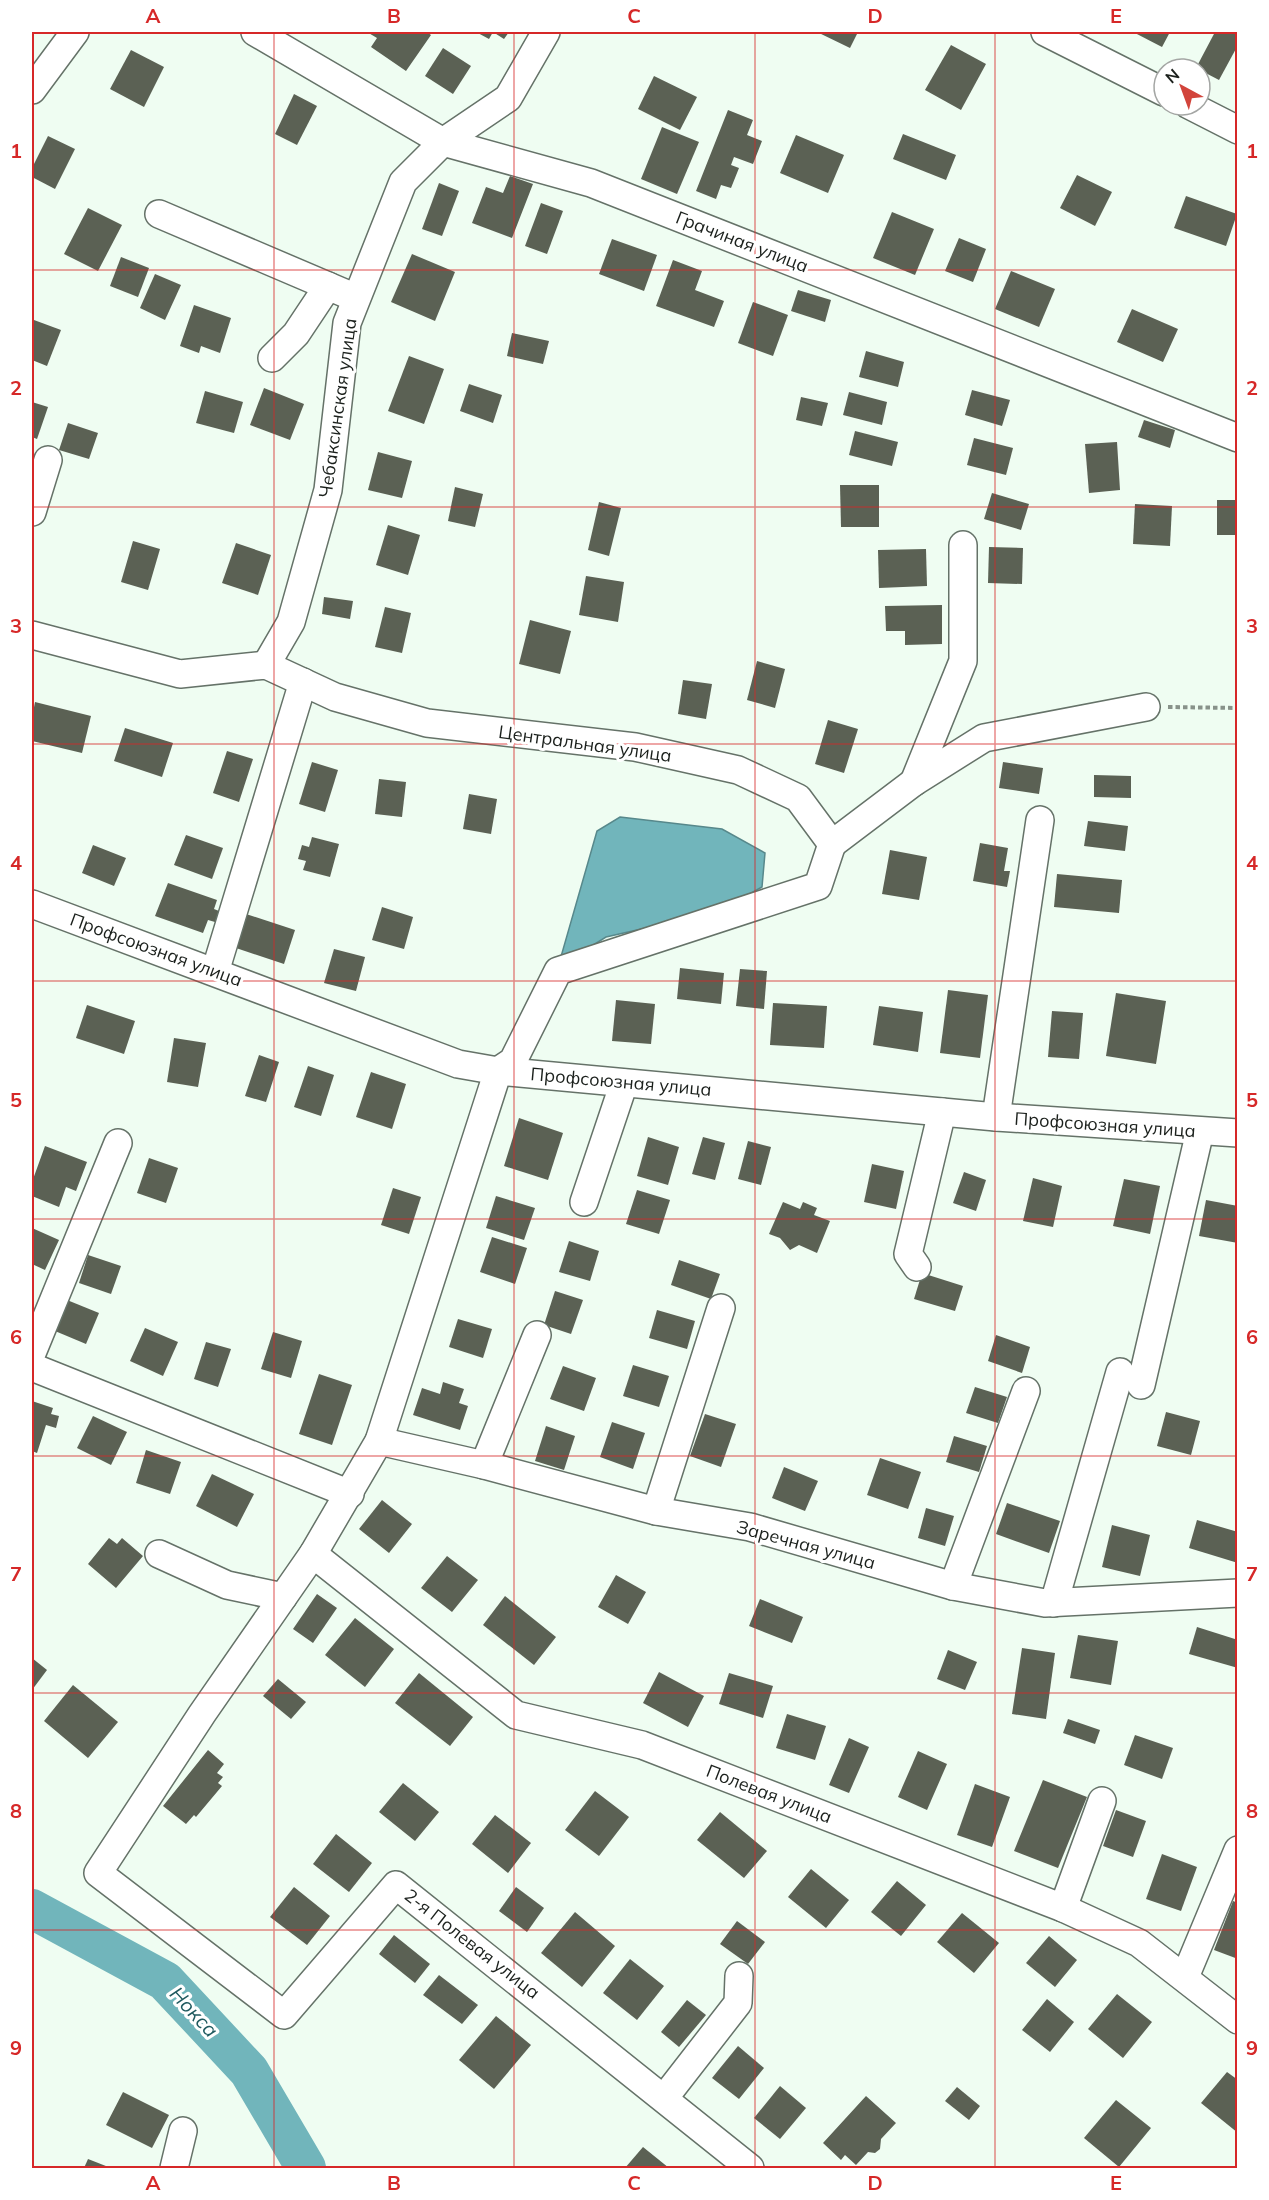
<svg xmlns="http://www.w3.org/2000/svg" width="1269" height="2200" font-family="Mulish,sans-serif">
	<rect width="100%" height="100%" fill="#effdf2"/>
	<path fill="#71b5bb" stroke="#57888b" stroke-width="1.5" d="M620,817L722,829L765,853L762,887L717,912L606,937L558,967L597,831Z"/>
	<g fill="none" stroke-linecap="round" stroke-linejoin="round">
		<path stroke="#71b5bb" stroke-width="40" d="M32,1909L165,1981L249,2071L306,2168"/>
	</g>
	<g fill="#5b6154">
		<path d="M367,32H427L431,35L406,71L371,47L377,38Z"/>
		<path d="M476,32H509L504,39L493,32L489,39Z"/>
		<path d="M817,32H858L850,48Z"/>
		<path d="M1133,32H1170L1162,47Z"/>
		<path d="M1215,32H1238V45L1219,80L1196,68Z"/>
		<path d="M951,45L986,64L961,110L925,90Z"/>
		<path d="M443,48L471,66L453,94L425,76Z"/>
		<path d="M131,50L164,67L144,107L110,89Z"/>
		<path d="M654,76L697,97L680,130L638,109Z"/>
		<path d="M294,94L317,106L297,145L275,134Z"/>
		<path d="M728,110L753,120L747,135L762,141L753,164L734,157L731,165L739,168L731,188L721,185L716,199L696,191Z"/>
		<path d="M662,127L699,142L677,194L641,179Z"/>
		<path d="M903,134L956,155L946,180L893,159Z"/>
		<path d="M796,135L844,155L828,193L780,173Z"/>
		<path d="M48,136L75,149L55,189L32,177V168Z"/>
		<path d="M1077,175L1112,192L1095,226L1060,208Z"/>
		<path d="M510,176L533,184L512,238L472,223L486,187L503,193Z"/>
		<path d="M439,183L459,191L442,236L422,229Z"/>
		<path d="M1186,196L1237,214L1226,246L1174,228Z"/>
		<path d="M541,203L563,211L547,254L525,246Z"/>
		<path d="M88,208L122,225L98,271L64,254Z"/>
		<path d="M892,212L934,229L915,275L873,258Z"/>
		<path d="M959,238L986,249L973,282L945,271Z"/>
		<path d="M612,239L657,255L644,291L599,274Z"/>
		<path d="M412,254L455,272L435,321L391,302Z"/>
		<path d="M121,257L149,268L138,297L110,286Z"/>
		<path d="M673,260L702,271L695,290L724,301L714,327L656,306Z"/>
		<path d="M1011,271L1055,289L1039,327L995,309Z"/>
		<path d="M155,274L181,285L165,320L140,308Z"/>
		<path d="M798,290L831,300L825,322L791,311Z"/>
		<path d="M753,302L788,315L773,356L738,343Z"/>
		<path d="M194,305L231,318L220,353L201,346L199,353L180,346Z"/>
		<path d="M1132,309L1178,329L1163,362L1117,342Z"/>
		<path d="M34,320L61,330L47,366L32,360Z"/>
		<path d="M512,333L549,341L543,364L507,356Z"/>
		<path d="M866,351L904,362L898,387L859,377Z"/>
		<path d="M409,356L444,369L424,424L388,411Z"/>
		<path d="M469,384L502,395L493,423L460,411Z"/>
		<path d="M264,388L304,404L290,440L250,425Z"/>
		<path d="M972,390L1010,400L1002,426L965,415Z"/>
		<path d="M205,391L243,402L234,433L196,423Z"/>
		<path d="M849,392L887,402L882,425L843,415Z"/>
		<path d="M801,397L828,403L822,426L796,420Z"/>
		<path d="M32,402L48,407L37,439L32,437Z"/>
		<path d="M1144,420L1175,430L1170,448L1138,437Z"/>
		<path d="M68,423L98,433L89,459L59,450Z"/>
		<path d="M855,431L898,442L892,466L849,455Z"/>
		<path d="M974,438L1013,448L1006,475L967,465Z"/>
		<path d="M1117,442L1120,490L1089,493L1085,444Z"/>
		<path d="M378,452L412,461L402,498L368,490Z"/>
		<path d="M840,485H879V527H841Z"/>
		<path d="M455,487L483,494L475,527L448,521Z"/>
		<path d="M992,493L1029,504L1021,530L984,519Z"/>
		<rect x="1217" y="500" width="21" height="35"/>
		<path d="M599,502L621,508L609,556L588,550Z"/>
		<path d="M1135,504L1172,506L1170,546L1133,544Z"/>
		<path d="M388,525L420,535L408,575L376,565Z"/>
		<path d="M133,541L160,549L148,590L121,582Z"/>
		<path d="M236,543L271,555L258,595L222,583Z"/>
		<path d="M989,547L1023,548L1022,584L988,583Z"/>
		<path d="M926,549L927,586L879,588L878,550Z"/>
		<path d="M586,576L624,582L618,622L579,615Z"/>
		<path d="M324,597L353,601L350,619L322,614Z"/>
		<path d="M942,605V644L905,645V631H886L885,606Z"/>
		<path d="M385,607L411,613L402,653L375,647Z"/>
		<path d="M530,620L571,631L560,674L519,664Z"/>
		<path d="M757,661L785,669L775,708L747,700Z"/>
		<path d="M683,680L712,684L706,719L678,714Z"/>
		<path d="M35,702L91,716L82,753L32,741V718Z"/>
		<path d="M828,720L858,729L844,773L815,764Z"/>
		<path d="M125,728L173,743L162,777L114,761Z"/>
		<path d="M227,751L253,759L239,802L213,793Z"/>
		<path d="M312,762L338,770L325,812L299,804Z"/>
		<path d="M1003,762L1043,768L1039,794L999,788Z"/>
		<path d="M1094,775L1131,776V798L1094,797Z"/>
		<path d="M379,779L406,782L402,817L375,814Z"/>
		<path d="M469,794L497,799L491,834L463,829Z"/>
		<path d="M1088,821L1128,826L1125,851L1084,846Z"/>
		<path d="M186,835L223,848L212,879L174,865Z"/>
		<path d="M312,837L339,844L330,877L303,870L306,861L298,859L302,845L309,847Z"/>
		<path d="M980,843L1008,848L1004,871H1010L1007,887L973,881Z"/>
		<path d="M93,845L126,858L114,886L82,873Z"/>
		<path d="M890,850L927,857L919,900L882,894Z"/>
		<path d="M1057,874L1122,880L1119,913L1054,907Z"/>
		<path d="M168,883L217,900L214,909L219,911L215,922L208,920L203,933L155,916Z"/>
		<path d="M382,907L413,917L404,949L372,940Z"/>
		<path d="M246,914L295,930L284,964L236,948Z"/>
		<path d="M334,949L365,957L356,991L324,983Z"/>
		<path d="M680,968L724,973L721,1004L677,999Z"/>
		<path d="M740,969L767,971L764,1009L736,1006Z"/>
		<path d="M948,990L988,995L980,1058L940,1053Z"/>
		<path d="M1116,993L1166,1001L1156,1064L1106,1056Z"/>
		<path d="M616,1000L655,1004L651,1044L612,1041Z"/>
		<path d="M773,1003L827,1006L824,1048L770,1045Z"/>
		<path d="M87,1005L135,1021L124,1054L76,1038Z"/>
		<path d="M879,1006L923,1012L918,1052L873,1045Z"/>
		<path d="M1052,1011L1083,1013L1079,1059L1048,1057Z"/>
		<path d="M174,1038L206,1043L198,1087L167,1082Z"/>
		<path d="M259,1055L279,1062L266,1102L245,1096Z"/>
		<path d="M308,1066L334,1075L321,1116L294,1107Z"/>
		<path d="M371,1072L406,1084L392,1129L356,1117Z"/>
		<path d="M519,1118L563,1133L548,1180L504,1166Z"/>
		<path d="M648,1137L679,1147L668,1185L637,1176Z"/>
		<path d="M703,1137L725,1143L715,1180L692,1174Z"/>
		<path d="M748,1141L771,1147L761,1185L738,1179Z"/>
		<path d="M45,1146L87,1162L76,1191L66,1187L59,1207L32,1196V1182Z"/>
		<path d="M149,1158L178,1168L166,1203L137,1193Z"/>
		<path d="M872,1164L904,1171L896,1209L864,1202Z"/>
		<path d="M964,1172L986,1180L976,1211L953,1203Z"/>
		<path d="M1033,1178L1062,1186L1053,1227L1023,1221Z"/>
		<path d="M1124,1179L1160,1186L1150,1234L1113,1226Z"/>
		<path d="M393,1188L421,1197L409,1234L381,1225Z"/>
		<path d="M637,1190L670,1200L659,1234L626,1224Z"/>
		<path d="M496,1196L535,1208L524,1240L486,1228Z"/>
		<path d="M1206,1200L1238,1206V1243L1199,1236Z"/>
		<path d="M783,1202L800,1209L803,1202L817,1208L814,1215L830,1221L817,1253L799,1245L790,1250L780,1238L769,1234Z"/>
		<path d="M32,1228L59,1240L45,1270L32,1264Z"/>
		<path d="M492,1237L527,1248L515,1284L480,1272Z"/>
		<path d="M569,1241L599,1251L590,1281L559,1272Z"/>
		<path d="M88,1255L121,1266L111,1294L79,1283Z"/>
		<path d="M679,1260L720,1274L711,1299L671,1285Z"/>
		<path d="M922,1273L963,1286L955,1311L914,1299Z"/>
		<path d="M555,1291L583,1300L571,1334L544,1325Z"/>
		<path d="M67,1300L99,1313L86,1344L55,1331Z"/>
		<path d="M657,1310L695,1321L687,1349L649,1338Z"/>
		<path d="M458,1319L492,1329L483,1358L449,1347Z"/>
		<path d="M145,1328L178,1342L163,1376L130,1361Z"/>
		<path d="M273,1332L302,1341L291,1378L261,1369Z"/>
		<path d="M996,1335L1030,1347L1022,1373L988,1361Z"/>
		<path d="M206,1342L231,1349L218,1387L194,1379Z"/>
		<path d="M633,1365L669,1376L659,1407L623,1396Z"/>
		<path d="M563,1366L596,1378L584,1411L550,1399Z"/>
		<path d="M319,1374L352,1385L332,1445L299,1434Z"/>
		<path d="M443,1382L464,1389L459,1403L468,1406L460,1430L413,1415L422,1388L440,1394Z"/>
		<path d="M975,1387L1007,1397L998,1423L966,1413Z"/>
		<path d="M32,1401L53,1408L51,1414L59,1416L56,1428L46,1425L37,1453L32,1451Z"/>
		<path d="M1166,1412L1200,1421L1191,1455L1157,1446Z"/>
		<path d="M705,1414L736,1424L721,1467L690,1456Z"/>
		<path d="M93,1416L127,1432L111,1465L77,1448Z"/>
		<path d="M612,1422L645,1433L633,1469L600,1457Z"/>
		<path d="M546,1426L575,1436L564,1470L535,1461Z"/>
		<path d="M954,1436L987,1446L979,1472L946,1462Z"/>
		<path d="M146,1450L181,1462L170,1494L136,1483Z"/>
		<path d="M880,1458L921,1472L908,1509L867,1495Z"/>
		<path d="M784,1467L818,1481L805,1511L772,1498Z"/>
		<path d="M212,1474L254,1494L237,1527L196,1506Z"/>
		<path d="M382,1500L412,1524L389,1553L359,1529Z"/>
		<path d="M1007,1503L1060,1521L1049,1553L996,1534Z"/>
		<path d="M926,1508L954,1516L945,1546L918,1538Z"/>
		<path d="M1197,1520L1238,1532V1563L1189,1548Z"/>
		<path d="M1112,1525L1150,1535L1140,1576L1102,1567Z"/>
		<path d="M109,1538L117,1544L122,1538L143,1556L116,1588L88,1564Z"/>
		<path d="M447,1556L478,1580L452,1612L421,1588Z"/>
		<path d="M616,1575L646,1592L628,1624L598,1607Z"/>
		<path d="M317,1594L337,1608L313,1643L293,1629Z"/>
		<path d="M505,1596L556,1637L534,1665L483,1625Z"/>
		<path d="M760,1599L803,1617L792,1643L749,1626Z"/>
		<path d="M355,1618L394,1649L365,1687L325,1655Z"/>
		<path d="M1197,1627L1238,1640V1668L1189,1654Z"/>
		<path d="M1078,1635L1118,1641L1111,1685L1070,1678Z"/>
		<path d="M1022,1648L1055,1653L1046,1719L1012,1714Z"/>
		<path d="M948,1650L977,1662L965,1690L937,1679Z"/>
		<path d="M32,1658L47,1670L32,1690Z"/>
		<path d="M659,1672L704,1696L688,1727L643,1703Z"/>
		<path d="M419,1673L473,1717L450,1746L395,1703Z"/>
		<path d="M729,1673L773,1686L763,1718L719,1704Z"/>
		<path d="M278,1679L306,1702L291,1719L263,1696Z"/>
		<path d="M73,1685L118,1722L88,1758L44,1721Z"/>
		<path d="M787,1714L826,1726L815,1760L776,1748Z"/>
		<path d="M1068,1719L1100,1730L1095,1744L1063,1733Z"/>
		<path d="M1135,1735L1173,1748L1162,1779L1124,1765Z"/>
		<path d="M849,1738L869,1747L849,1793L829,1785Z"/>
		<path d="M208,1750L224,1764L217,1773L223,1777L218,1783L222,1786L196,1817L194,1815L186,1824L163,1806Z"/>
		<path d="M918,1751L947,1764L927,1810L898,1797Z"/>
		<path d="M1043,1780L1087,1797L1058,1868L1014,1851Z"/>
		<path d="M403,1783L439,1812L415,1841L379,1812Z"/>
		<path d="M975,1784L1010,1797L992,1847L957,1835Z"/>
		<path d="M595,1791L629,1817L599,1856L565,1830Z"/>
		<path d="M1116,1810L1146,1821L1133,1857L1103,1846Z"/>
		<path d="M720,1812L767,1851L744,1878L697,1840Z"/>
		<path d="M495,1815L531,1843L508,1873L472,1844Z"/>
		<path d="M336,1834L372,1863L349,1892L313,1864Z"/>
		<path d="M1162,1854L1197,1867L1181,1911L1146,1899Z"/>
		<path d="M811,1869L849,1900L826,1928L788,1897Z"/>
		<path d="M897,1881L926,1905L901,1936L871,1912Z"/>
		<path d="M294,1887L330,1916L307,1945L270,1917Z"/>
		<path d="M516,1887L544,1908L527,1932L499,1911Z"/>
		<path d="M1233,1901L1238,1903V1959L1214,1950Z"/>
		<path d="M575,1912L615,1946L582,1987L541,1953Z"/>
		<path d="M962,1913L999,1943L974,1973L937,1942Z"/>
		<path d="M737,1921L765,1942L748,1964L720,1944Z"/>
		<path d="M394,1935L430,1964L415,1983L379,1954Z"/>
		<path d="M1049,1936L1077,1960L1055,1987L1026,1963Z"/>
		<path d="M630,1959L664,1986L637,2020L603,1993Z"/>
		<path d="M439,1975L478,2005L462,2024L423,1995Z"/>
		<path d="M1117,1994L1152,2022L1123,2058L1088,2029Z"/>
		<path d="M1047,1999L1074,2022L1050,2052L1022,2030Z"/>
		<path d="M687,2000L706,2015L679,2047L661,2032Z"/>
		<path d="M496,2016L531,2045L494,2089L459,2060Z"/>
		<path d="M738,2046L764,2068L739,2099L712,2078Z"/>
		<path d="M1227,2072L1238,2080V2133L1201,2103Z"/>
		<path d="M780,2086L806,2108L780,2139L754,2118Z"/>
		<path d="M957,2087L980,2106L969,2120L945,2101Z"/>
		<path d="M123,2092L169,2115L152,2148L106,2125Z"/>
		<path d="M866,2096L896,2123L881,2139L880,2149L875,2153L868,2152L856,2165L845,2155L841,2160L823,2143Z"/>
		<path d="M1116,2100L1151,2128L1119,2167L1084,2138Z"/>
		<path d="M643,2147L669,2168H625Z"/>
		<path d="M88,2159L111,2168H84Z"/>
	</g>
	<g fill="none" stroke-linecap="round" stroke-linejoin="round">
		<defs>
			<g id="minor">
				<path d="M255,32L443,142L591,183L1238,438"/>
				<path d="M1045,32L1164,92"/>
				<path d="M32,90L75,32"/>
				<path d="M1189,105L1238,130"/>
				<path d="M159,214L356,298"/>
				<path d="M272,358L296,334L328,286"/>
				<path d="M32,512L48,460"/>
				<path d="M32,635L180,674L266,665L335,697L427,723L635,747L738,770L798,798L832,844L818,886L558,971L513,1061L498,1071L379,1441L313,1554L202,1714L98,1873L284,2015L396,1885L750,2168"/>
				<path d="M266,665L291,622L328,490L347,323L403,182L443,142L508,98L546,32"/>
				<path d="M914,782L963,661V545"/>
				<path d="M832,844L914,782L984,738L1146,707"/>
				<path d="M32,904L458,1064L498,1071L996,1117L1238,1133"/>
				<path d="M215,972L303,682"/>
				<path d="M996,1117L1040,820"/>
				<path d="M584,1202L624,1083"/>
				<path d="M917,1267L908,1254L942,1112"/>
				<path d="M32,1353L118,1143"/>
				<path d="M32,1367L350,1494"/>
				<path d="M1141,1385L1200,1131"/>
				<path d="M379,1441L484,1465L656,1511L750,1527L953,1586L1045,1603L1238,1593"/>
				<path d="M484,1465L537,1335"/>
				<path d="M656,1511L721,1308"/>
				<path d="M159,1554L227,1585L283,1597"/>
				<path d="M313,1554L516,1715L642,1745L1063,1908L1139,1943L1238,2020"/>
				<path d="M953,1586L1026,1391"/>
				<path d="M1054,1603L1120,1372"/>
				<path d="M1063,1908L1102,1801"/>
				<path d="M1185,1977L1238,1850"/>
				<path d="M665,2097L738,2003L739,1976"/>
				<path d="M174,2168L183,2131"/>
			</g>
		</defs>
		<use href="#minor" stroke="#657268" stroke-width="30"/>
		<path stroke="#88928a" stroke-width="4" stroke-dasharray="4.5 3" stroke-linecap="butt" d="M1168,707L1238,708"/>
		<use href="#minor" stroke="#fff" stroke-width="27"/>
	</g>
	<path fill="none" stroke="#d62828" stroke-width="1.5" stroke-opacity="0.55" d="M274,32V2168M514,32V2168M755,32V2168M995,32V2168M32,270H1238M32,507H1238M32,744H1238M32,981H1238M32,1219H1238M32,1456H1238M32,1693H1238M32,1930H1238"/>
	<g text-anchor="middle" stroke-width="6" stroke-linejoin="round" paint-order="stroke">
		<g font-size="18" fill="#1b201c" stroke="#fff">
			<text transform="translate(742 242) rotate(21)" y="6">Грачиная улица</text>
			<text transform="translate(338 408) rotate(-82)" y="6">Чебаксинская улица</text>
			<text transform="translate(585 744) rotate(8)" y="6">Центральная улица</text>
			<text transform="translate(156 950) rotate(20)" y="6">Профсоюзная улица</text>
			<text transform="translate(621 1082) rotate(5)" y="6">Профсоюзная улица</text>
			<text transform="translate(1105 1125) rotate(4)" y="6">Профсоюзная улица</text>
			<text transform="translate(806 1545) rotate(15)" y="6">Заречная улица</text>
			<text transform="translate(769 1794) rotate(21)" y="6">Полевая улица</text>
			<text transform="translate(472 1944) rotate(38)" y="6">2-я Полевая улица</text>
		</g>
		<g font-size="20" font-style="italic" fill="#205a5f" stroke="#fff">
			<text transform="translate(194 2012) rotate(47)" y="7">Нокса</text>
		</g>
	</g>
	<rect width="1269" height="2200" fill="none" stroke="#ffffff" stroke-width="66"/>
	<g transform="translate(1182 87) rotate(319)"><circle r="28" fill="#ffffff" stroke="#a4a6a4" stroke-width="1.5"/>
	<path d="M0-4.5L10 22L0 15L-10 22Z" fill="#d2443b"/>
	<text y="-9" font-size="16" font-weight="bold" text-anchor="middle" fill="#1b201c">N</text>
	</g>
	<rect x="33" y="33" width="1203" height="2134" fill="none" stroke="#d62828" stroke-width="2"/>
	<g font-size="20" text-anchor="middle" font-weight="bold" fill="#d62828">
		<text x="153" y="23">A</text>
		<text x="394" y="23">B</text>
		<text x="634" y="23">C</text>
		<text x="875" y="23">D</text>
		<text x="1116" y="23">E</text>
		<text x="16" y="158">1</text>
		<text x="1252" y="158">1</text>
		<text x="16" y="395">2</text>
		<text x="1252" y="395">2</text>
		<text x="16" y="633">3</text>
		<text x="1252" y="633">3</text>
		<text x="16" y="870">4</text>
		<text x="1252" y="870">4</text>
		<text x="16" y="1107">5</text>
		<text x="1252" y="1107">5</text>
		<text x="16" y="1344">6</text>
		<text x="1252" y="1344">6</text>
		<text x="16" y="1581">7</text>
		<text x="1252" y="1581">7</text>
		<text x="16" y="1818">8</text>
		<text x="1252" y="1818">8</text>
		<text x="16" y="2055">9</text>
		<text x="1252" y="2055">9</text>
		<text x="153" y="2190">A</text>
		<text x="394" y="2190">B</text>
		<text x="634" y="2190">C</text>
		<text x="875" y="2190">D</text>
		<text x="1116" y="2190">E</text>
	</g>
</svg>
